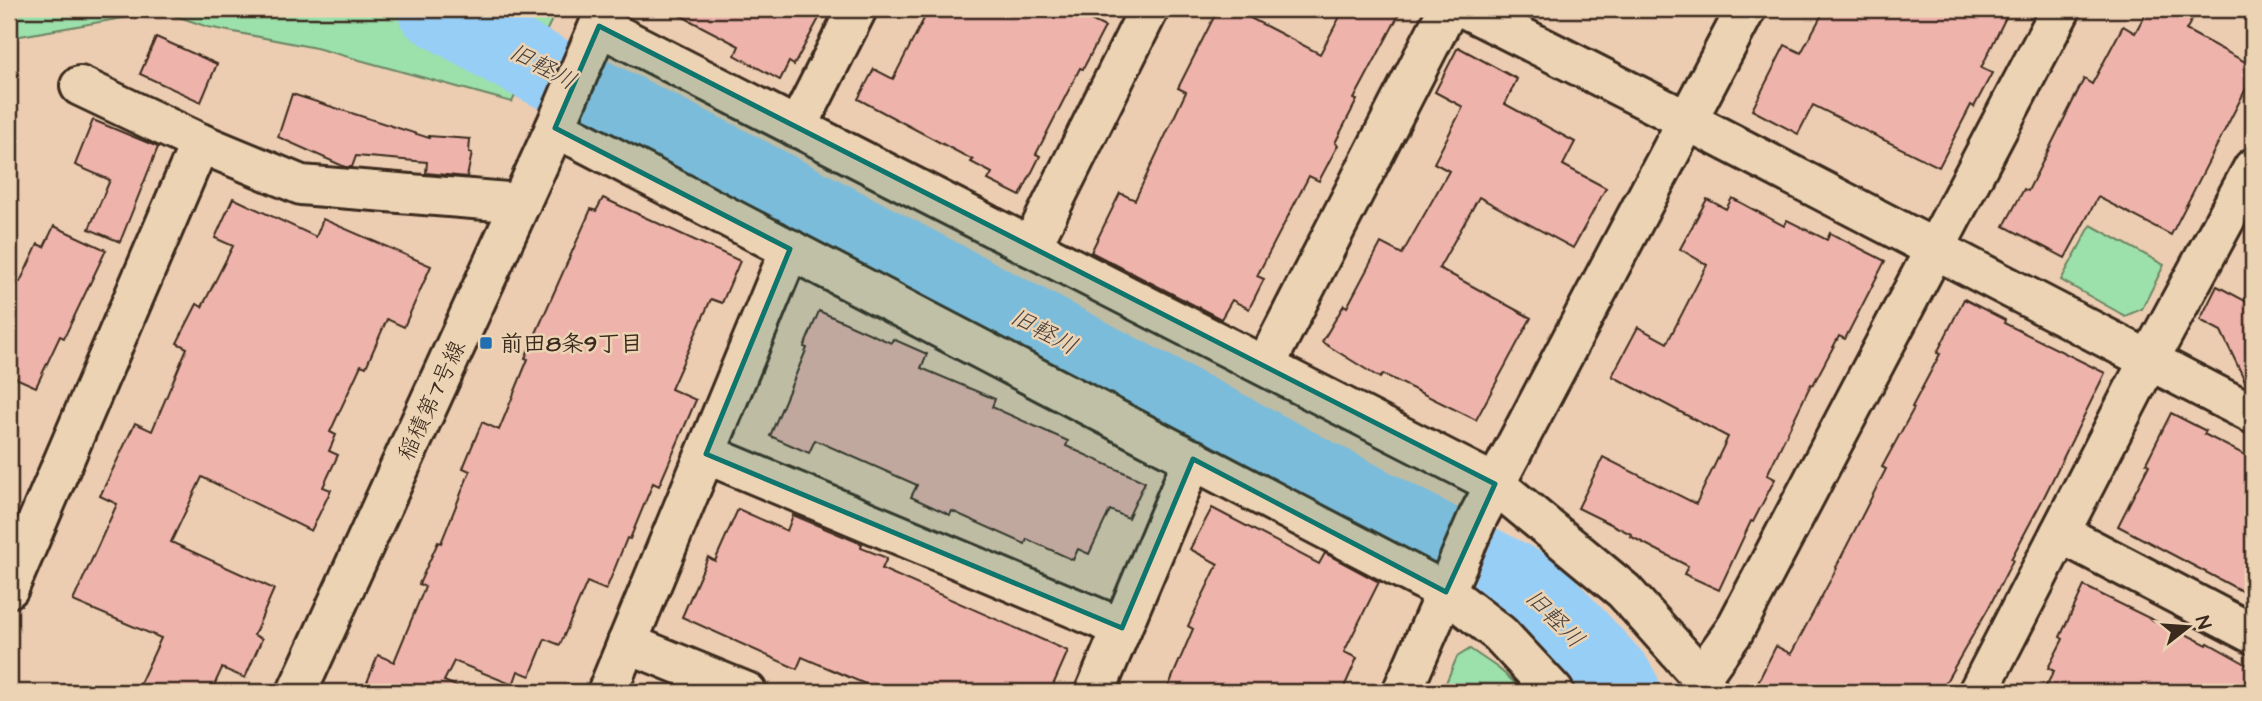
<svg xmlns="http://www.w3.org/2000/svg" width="2262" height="701" font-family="'Architects Daughter','Klee One',sans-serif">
	<rect width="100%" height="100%" fill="#eccdb2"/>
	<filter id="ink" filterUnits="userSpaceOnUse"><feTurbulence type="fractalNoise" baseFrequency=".0143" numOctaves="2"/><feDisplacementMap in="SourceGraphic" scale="14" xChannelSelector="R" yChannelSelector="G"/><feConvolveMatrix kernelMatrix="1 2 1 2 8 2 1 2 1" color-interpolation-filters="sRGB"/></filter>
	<g filter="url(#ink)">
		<g fill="#9ce0ab" stroke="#6c8564" stroke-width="2">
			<path d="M9,9H557L512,102L316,48L208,27L162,11L9,38Z"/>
			<path d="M2091,225L2164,265L2142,309L2125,316L2061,280Z"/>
			<path d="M1470,649L1498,668L1525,692H1442L1457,657Z"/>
		</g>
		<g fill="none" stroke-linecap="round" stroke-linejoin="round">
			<path stroke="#97cef6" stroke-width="74" d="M434,9L507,51L722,160L1536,591L1616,678L1624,692"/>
		</g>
		<g fill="#eeb4ac" stroke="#3b2a1e" stroke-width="2">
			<path d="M668,9H824L794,65L789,62L780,80L735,55L739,46Z"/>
			<path d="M929,9H1069L1105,27L1083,69L1080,68L1036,154L1040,156L1020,196L988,180L992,173L971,162L973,160L858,99L874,69L893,79Z"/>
			<path d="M1218,9H1233L1320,54L1344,9H1402L1354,99L1357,100L1335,143L1338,145L1319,181L1309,176L1257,276L1264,279L1249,309L1232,300L1221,319L1091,252L1120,193L1135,200L1186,92L1178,88Z"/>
			<path d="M1825,9H2010L1981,68L1992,73L1974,107L1971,105L1939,167L1813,105L1798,134L1752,110L1785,45L1801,53Z"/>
			<path d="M2148,9H2198L2186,30L2253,66V75L2171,235L2098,197L2065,258L2004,226L2024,189L2028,191L2084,79L2092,84L2123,26L2135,33Z"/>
			<path d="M156,37L217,64L201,102L140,74Z"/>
			<path d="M1458,47L1517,79L1505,104L1575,142L1563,165L1606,188L1573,248L1479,197L1439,268L1531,318L1476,420L1383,374L1380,378L1322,342L1344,305L1347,307L1381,243L1402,254L1449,171L1434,163L1463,107L1435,92Z"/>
			<path d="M292,94L429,138V136L470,139L469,152L472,153L467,177L426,173L427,162L356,156L352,167H345L278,137Z"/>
			<path d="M93,120L158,147L120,242L89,229L110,180L75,165Z"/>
			<path d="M233,198L316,237L323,219L431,266L404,327L387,319L366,367L361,365L330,432L336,435L329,451L338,455L323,487L331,490L311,531L202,477L171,542L274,589L254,635L262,639L245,678L222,668L211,692H136L161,638L73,601L117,504L100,496L135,423L152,431L187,348L177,343L197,304L202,307L233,246L215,238Z"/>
			<path d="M603,198L740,261L722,303L711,299L671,389L696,400L659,486L653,483L630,539L627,538L606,590L587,582L560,645L545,639L530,676L518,671L513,685L454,661L444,681L467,691V692H382L366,685L378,655L394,662L425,587L419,584L438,542L441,543L470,471L463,468L482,422L499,430L528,359L525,358L591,209L596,211Z"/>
			<path d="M1732,198L1784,226L1787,220L1827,240L1830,233L1885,261L1845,339L1839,336L1813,385L1811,384L1767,475L1775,479L1753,522L1751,521L1719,590L1684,574L1688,566L1630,536L1631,534L1578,508L1603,457L1696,504L1728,437L1612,376L1638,327L1667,343L1707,265L1680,249L1707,199L1726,209Z"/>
			<path d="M54,226L106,250L64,338L60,336L36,387L9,375V277L20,282L38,244L44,247Z"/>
			<path d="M2217,286L2253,305V389L2248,387L2221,331L2200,320Z"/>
			<path d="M1964,299L2005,320L2004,323L2105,373L2044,497L2011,559L2013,560L1989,607L1940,692H1753L1776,646L1791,654L1837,568L1836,567L1886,469L1882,467L1914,408L1912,407L1940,354L1937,353Z"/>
			<path d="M819,311L891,343L893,339L927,354L921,368L995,399L992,407L1068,441L1066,446L1145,482L1128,518L1110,510L1089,554L1078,549L1073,560L1027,539L1025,544L952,511L950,515L911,497L917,485L815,440L809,453L770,436L807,348L804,347Z"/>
			<path d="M2171,413L2206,431L2204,434L2253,459V597L2118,526L2149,465L2146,463Z"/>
			<path d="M1212,508L1319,564L1325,553L1379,582L1344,652L1357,658L1342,692H1166L1193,629L1188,626L1218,564L1190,549Z"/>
			<path d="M738,509L787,531L793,515L862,544L861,548L887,558L882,569L1068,651L1050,692H884L802,657L797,669L682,617L708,557L715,561Z"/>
			<path d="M2084,586L2167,627L2168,625L2207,645L2208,643L2253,668V692H2043L2054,671L2048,668L2063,639L2060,637Z"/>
		</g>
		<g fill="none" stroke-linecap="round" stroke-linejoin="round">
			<defs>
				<g id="street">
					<path d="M1466,9L1688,121L2253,414"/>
					<path d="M599,26L1495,484L1624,591L1701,677L1709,692"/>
					<path d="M80,86L200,143L301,185L521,203"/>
					<path d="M555,128L580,140L1446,592L1500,634L1554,692"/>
					<path d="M797,128L857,9"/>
					<path d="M1031,247L1149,9"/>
					<path d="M1265,366L1448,9"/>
					<path d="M706,454L1122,628"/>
					<path d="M2060,533L2253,634"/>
					<path d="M9,588L200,143"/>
					<path d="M627,643L747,692"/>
					<path d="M1701,677L1734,631L2061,9"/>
					<path d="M607,692L790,249"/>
					<path d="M1095,692L1193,459"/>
					<path d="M1402,692L1478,517L1746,9"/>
					<path d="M1978,692L2149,360L2253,168"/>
				</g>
				<path id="secondary" d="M297,692L555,128L606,9"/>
			</defs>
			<use href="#street" stroke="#3b2a1e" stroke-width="44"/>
			<use href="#secondary" stroke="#3b2a1e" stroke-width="44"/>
			<use href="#street" stroke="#ecd3b4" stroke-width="38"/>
			<use href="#secondary" stroke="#ecd3b4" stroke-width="38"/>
		</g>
	</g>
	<path fill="#0f766e" fill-opacity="0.2" stroke="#0f766e" stroke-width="5" stroke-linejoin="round" d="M599,26L1495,484L1446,592L1193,459L1122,628L706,454L790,249L555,128Z"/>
	<rect fill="#1f6fb2" stroke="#ecd3b4" stroke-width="2.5" x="479" y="336" width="14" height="14" rx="3.5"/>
	<g text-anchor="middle" stroke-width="5" stroke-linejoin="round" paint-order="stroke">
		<g font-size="23" font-weight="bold" fill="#3b2a1e" stroke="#ecd3b4" text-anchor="start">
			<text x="500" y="351">前田8条9丁目</text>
		</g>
		<g font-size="23" fill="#3b2a1e" stroke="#ecd3b4">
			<text transform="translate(431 400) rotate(-65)" y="8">稲積第7号線</text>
		</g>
		<g font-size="24" font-style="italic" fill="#49433e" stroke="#ecd3b4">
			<text transform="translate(543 66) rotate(28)" y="8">旧軽川</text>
			<text transform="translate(1044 331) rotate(28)" y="8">旧軽川</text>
			<text transform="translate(1555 618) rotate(45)" y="8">旧軽川</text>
		</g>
	</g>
	<rect width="2262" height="701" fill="none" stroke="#ecd3b4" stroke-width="35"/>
	<rect x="18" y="18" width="2227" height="666" fill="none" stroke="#3b2a1e" stroke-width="2.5" filter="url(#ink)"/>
	<g transform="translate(2188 627) rotate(73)" stroke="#ecd3b4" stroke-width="5" paint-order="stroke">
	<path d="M0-5L12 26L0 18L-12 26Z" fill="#3b2a1e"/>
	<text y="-10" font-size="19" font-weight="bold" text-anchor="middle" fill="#3b2a1e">N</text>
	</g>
</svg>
